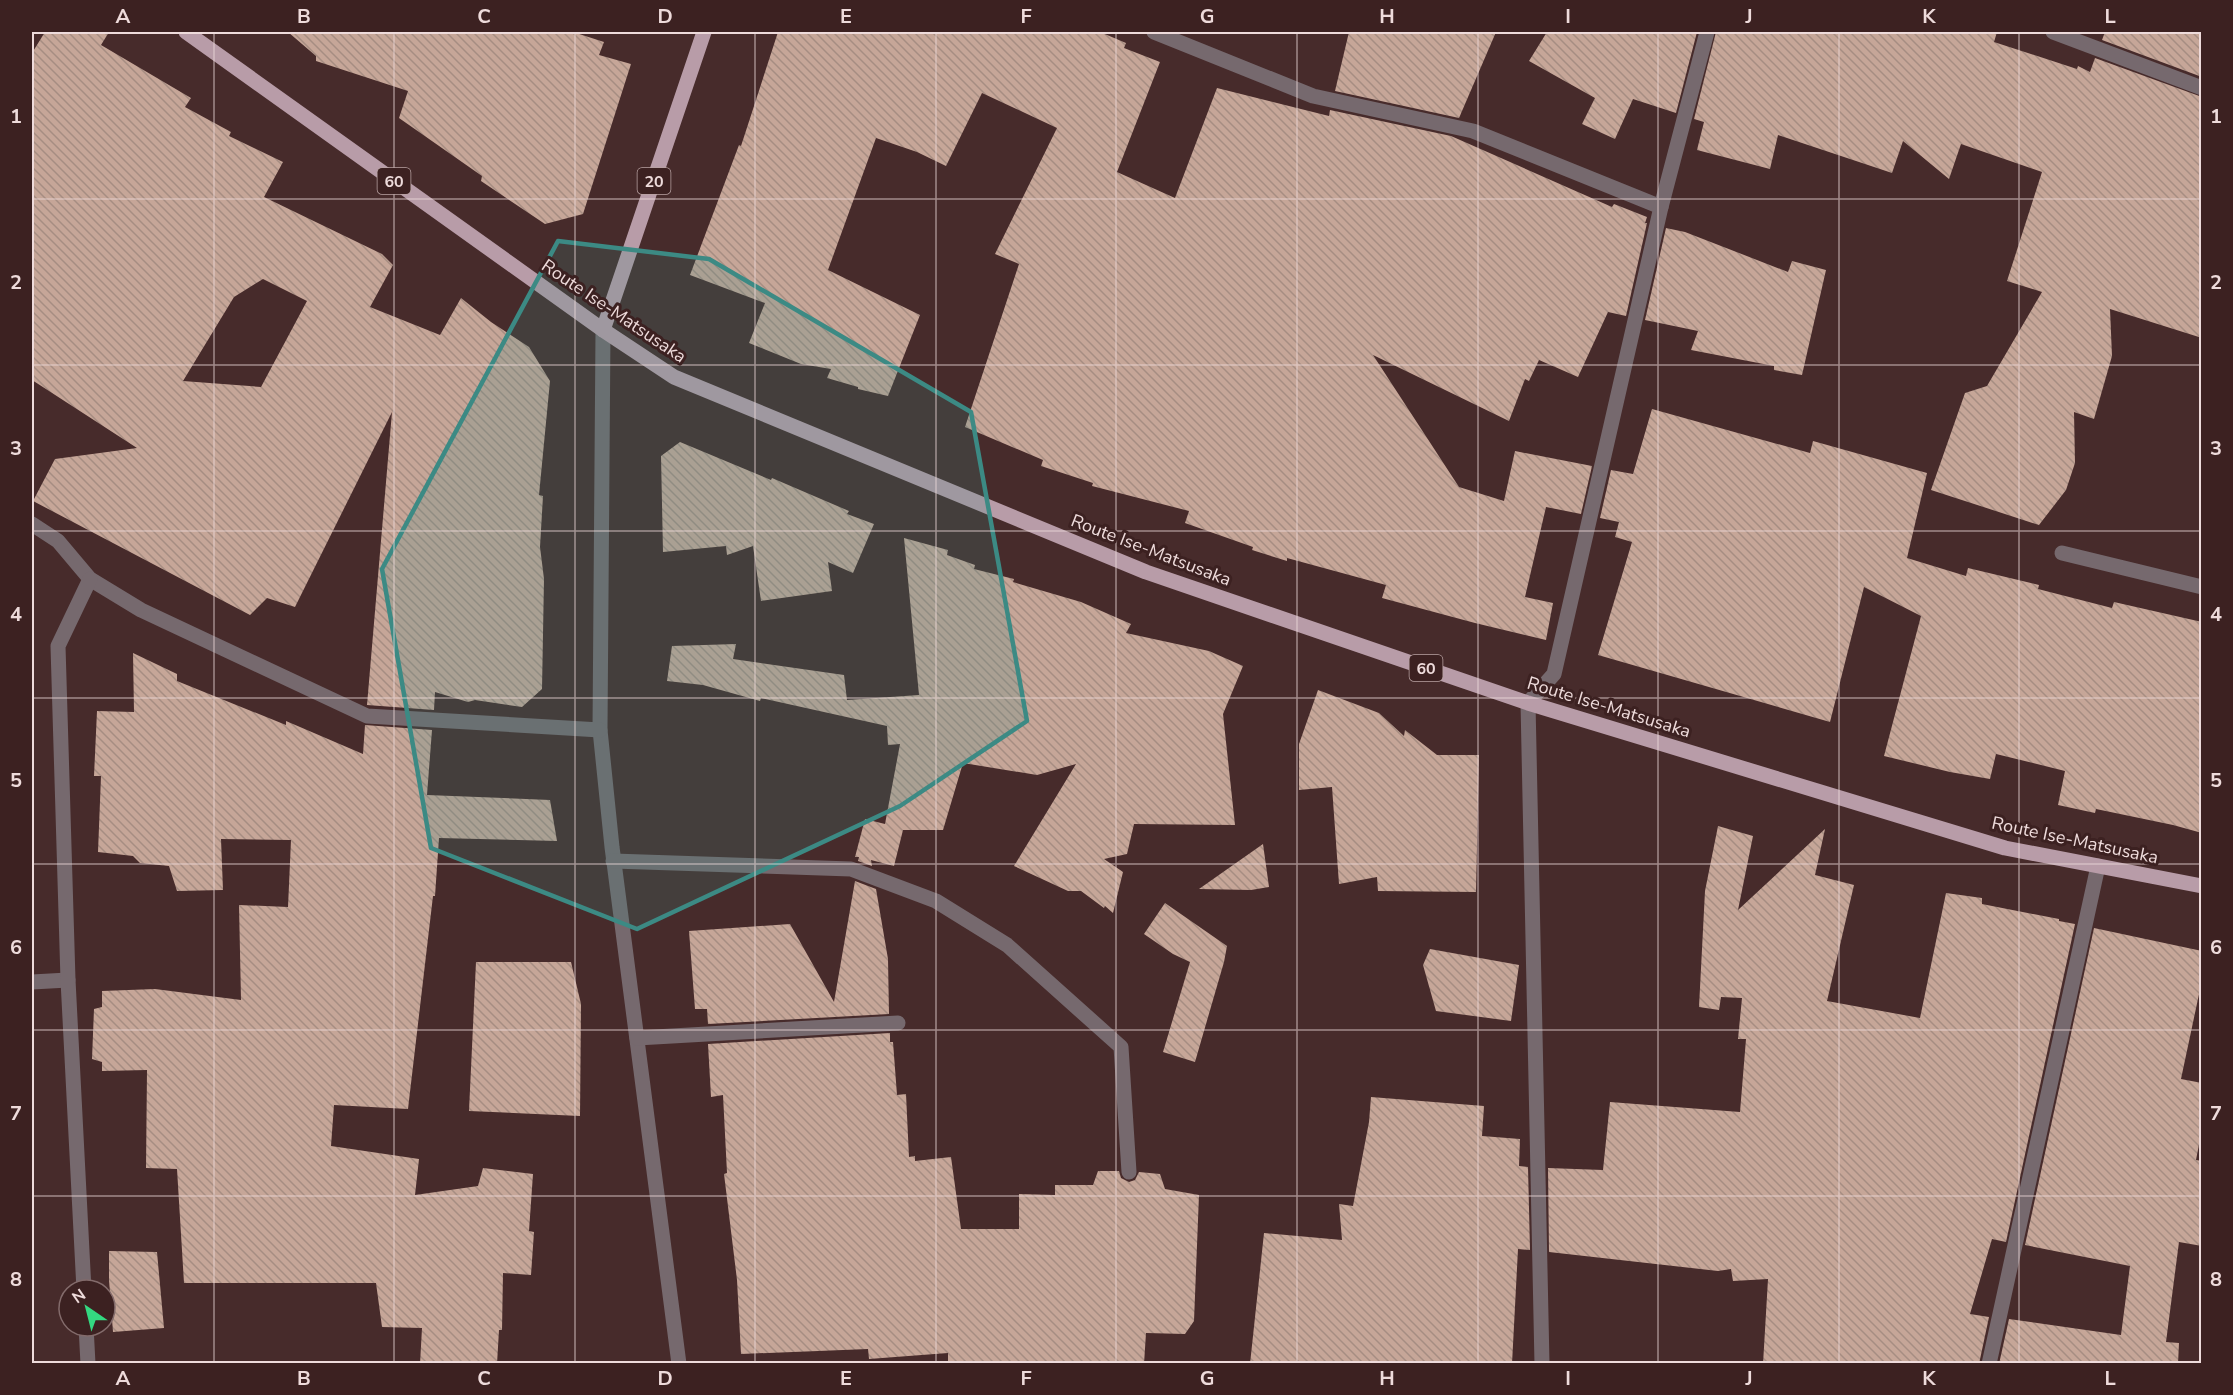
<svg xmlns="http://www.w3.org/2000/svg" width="2233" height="1395" font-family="'Nunito Sans',sans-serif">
	<defs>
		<pattern id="building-back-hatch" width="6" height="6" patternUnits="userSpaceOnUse" patternTransform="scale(1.5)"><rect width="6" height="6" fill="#c6a698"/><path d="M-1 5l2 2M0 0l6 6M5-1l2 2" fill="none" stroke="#a68d82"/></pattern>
	</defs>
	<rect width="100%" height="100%" fill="#472b2b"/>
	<g fill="url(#building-back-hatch)" fill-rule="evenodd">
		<path d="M45,32H109L101,45L191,98L185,107L231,132L229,136L283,162L264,197L382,254L393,265L370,307L440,335L461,298L491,322L529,347L550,381L539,495L543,496L540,547L544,579L542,689L522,707L475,700L468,702L435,692L434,710L367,705L392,412L295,607L267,598L250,615L33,501L55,459L137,448L32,380V53ZM263,279L307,301L261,387L183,381L234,297Z"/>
		<path d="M288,32H573L604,42L599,55L631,64L583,214L545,224L481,181L482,176L399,118L408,91L316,61V56Z"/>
		<path d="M778,32H1100L1126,43L1124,48L1160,62L1117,172L1175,198L1217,88L1329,116L1330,110L1451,136L1612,207L1614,204L1647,217L1645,223H1647L1626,316L1608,312L1578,377L1539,360L1529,381L1525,379L1509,421L1373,355L1459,487L1504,501L1515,451L1592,466L1581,514L1546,507L1525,597L1553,603L1546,640L1475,623L1382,598L1386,585L1287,558V561L1252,550L1253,547L1185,523L1189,511L1092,486L1093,483L1041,466L1043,460L965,427L1019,264L995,254L1057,128L982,93L946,166L917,152L876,138L828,270L920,315L888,396L858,389V387L827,378L831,369L801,364L749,343L765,303L690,275L739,145L741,146Z"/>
		<path d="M1349,32H1496L1459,118L1335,91Z"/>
		<path d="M1547,32H1697L1676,113L1633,99L1615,139L1582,124L1595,98L1529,61Z"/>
		<path d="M1716,32H1997L1994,42L2077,69L2078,66L2090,72L2095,58L2202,97V338L2110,309L2112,356L2094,419L2074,412L2075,463L2066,490L2039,525L1931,490L1965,393L1987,386L2042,292L2007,281L2042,172L1961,144L1949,179L1903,141L1892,173L1778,135L1770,169L1697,150L1704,122L1694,119Z"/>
		<path d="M2105,32H2202V77L2102,40Z"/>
		<path d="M1666,228L1685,232L1788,272L1792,261L1826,270L1802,375L1774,370V366L1691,350L1698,331L1645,320Z"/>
		<path d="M1652,409L1810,453L1813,441L1927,473L1907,558L1966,576L1968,568L2039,585L2038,589L2112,608L2114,602L2202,622V833L2173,825L2096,809L2095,813L2058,805L2065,771L1996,754L1990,779L1950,772L1884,756L1921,616L1864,587L1830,722L1598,655L1632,542L1615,537L1619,522L1600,518L1611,470L1633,474Z"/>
		<path d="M680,442L771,480L772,478L849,511L847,514L874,524L853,573L828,562L832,591L761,601L753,546L727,555L726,546L663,552L661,456Z"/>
		<path d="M904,538L948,550L947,555L975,565L974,569L1014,579L1013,582L1081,602L1131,624L1126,633L1209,651L1243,666L1223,714L1235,825L1134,824L1127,854L1104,859L1123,872L1113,913L1105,906L1104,908L1081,891H1068L1014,866L1076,764L1037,775L963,763L943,830H903L894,866L871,860L872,866L858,861L859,857H855L865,819L885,824L900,744L888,745L887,726L761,698L760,701L703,685L667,681L672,646L736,644L733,659L844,675L847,700L919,695Z"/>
		<path d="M133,653L177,674V681L286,725V721L363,754L365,725L432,730L427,795L550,800L557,841L439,838L435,896H433L408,1109L334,1105L331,1146L419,1159L415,1195L478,1186L483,1168L533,1174L529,1231L534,1232L531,1275L503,1273L502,1330H499L497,1364H420L422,1328L382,1327L376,1283H184L177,1169L146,1168L147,1070L102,1071V1062L92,1059L94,1009L102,1007V991L155,989L241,1000L239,905L288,907L291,840L221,839L223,890L177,891L169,866L140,863L133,856L98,852L101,776H94L97,711L134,712Z"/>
		<path d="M1318,690L1379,713L1404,736L1405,730L1437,755H1479L1476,892L1378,891L1377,877L1339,884L1332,787L1299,790V744Z"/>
		<path d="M1718,826L1753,836L1738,910L1825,829L1815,875L1854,885L1827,1001L1920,1018L1946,893L1982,898V904L2059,919V921L2075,924L2006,1242L1992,1239L1970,1314L1989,1317L1979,1364H1763L1768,1279L1733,1281L1731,1269L1718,1271L1549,1252L1548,1168L1603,1170L1610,1102L1740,1112L1746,1039H1738L1742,998L1721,997L1719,1010L1699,1007L1705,891Z"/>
		<path d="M1263,844L1269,887L1251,890L1199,889Z"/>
		<path d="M855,881L876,889L888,959L889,1014L708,1024L707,1009H695L689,931L790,924L834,1002Z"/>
		<path d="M1165,903L1227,946L1224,962L1195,1062L1163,1052L1190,962L1173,954L1144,934Z"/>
		<path d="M2094,928L2202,951V980L2181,1079L2202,1083V1129L2196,1160L2202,1161V1246L2179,1242L2166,1342L2179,1343L2178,1364H1999L2009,1319L2121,1335L2130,1266L2025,1245Z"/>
		<path d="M1430,949L1519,965L1511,1021L1436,1011L1423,965Z"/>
		<path d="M476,962H571L581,1004L580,1116L469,1111Z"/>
		<path d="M890,1033V1042H893L897,1095L906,1094L909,1157L915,1156V1161L951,1157L961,1229H1019V1194L1055,1195V1185H1093L1098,1171H1119L1121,1178L1129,1182L1135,1180L1139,1172L1160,1174L1165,1189L1199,1195L1194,1321L1185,1334L1146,1333L1144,1364H948V1353L869,1359L868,1349L741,1354L737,1280L724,1174L727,1173L723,1095L711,1097L708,1044Z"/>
		<path d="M1371,1097L1484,1106L1482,1136L1520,1139L1519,1166L1528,1167L1530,1250L1518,1249L1512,1364H1250L1264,1233L1342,1240L1339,1204L1353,1206L1369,1122Z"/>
		<path d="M109,1251L157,1252L164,1328L113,1332L109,1280Z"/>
	</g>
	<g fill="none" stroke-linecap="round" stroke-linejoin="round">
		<g stroke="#76696e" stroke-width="15">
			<path d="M1154,32L1313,96L1473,131L1661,207"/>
			<path d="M2053,32L2202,88"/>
			<path d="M603,330L600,730L612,847L679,1364"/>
			<path d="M32,524L58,541L90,579L141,610L367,716L600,730"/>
			<path d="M2062,553L2202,587"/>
			<path d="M613,861L851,869L936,901L1007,945L1121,1047L1129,1172"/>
			<path d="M32,982L68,980"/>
			<path d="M637,1038L898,1023"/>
			<path d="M84,1290L68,980L58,646L90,579"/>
			<path d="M86,1326L88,1364"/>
			<path d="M1542,1364L1528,703L1554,674L1661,207L1707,32"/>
			<path d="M1989,1364L2098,866"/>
		</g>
		<g stroke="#b89ca8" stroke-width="15">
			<path d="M186,32L603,330L674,377L1146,572L1528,703L2005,848L2202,886"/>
			<path d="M603,330L704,32"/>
		</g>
	</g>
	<path fill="#3c8a84" fill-opacity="0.2" stroke="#3c8a84" stroke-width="4.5" stroke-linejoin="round" d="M558,241L709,259L971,412L1027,721L900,806L637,929L431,848L382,569Z"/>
	<path fill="none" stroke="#eedbdb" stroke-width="1.5" stroke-opacity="0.55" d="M214,32V1364M394,32V1364M575,32V1364M755,32V1364M936,32V1364M1116,32V1364M1297,32V1364M1478,32V1364M1658,32V1364M1839,32V1364M2019,32V1364M32,199H2202M32,365H2202M32,531H2202M32,698H2202M32,864H2202M32,1030H2202M32,1196H2202"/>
	<g text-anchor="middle" stroke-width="6" stroke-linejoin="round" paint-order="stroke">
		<g fill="#3c2121" stroke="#b9a3a3" stroke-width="1.5">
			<rect x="377.5" y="168" width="33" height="26" rx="4.5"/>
			<rect x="637.5" y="168" width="33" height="26" rx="4.5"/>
			<rect x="1409.5" y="655" width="33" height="26" rx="4.5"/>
		</g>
		<g font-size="16" font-weight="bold" fill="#eedbdb">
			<text x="394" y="187">60</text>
			<text x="654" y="187">20</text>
			<text x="1426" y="674">60</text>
		</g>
		<g font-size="18" fill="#eedbdb" stroke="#3c2121">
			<text transform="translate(614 311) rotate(34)" y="6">Route Ise-Matsusaka</text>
			<text transform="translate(1151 550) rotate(21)" y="6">Route Ise-Matsusaka</text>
			<text transform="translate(1609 707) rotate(17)" y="6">Route Ise-Matsusaka</text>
			<text transform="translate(2075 840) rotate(12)" y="6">Route Ise-Matsusaka</text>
		</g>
	</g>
	<rect width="2233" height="1395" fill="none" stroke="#3c2121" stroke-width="66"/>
	<g transform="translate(87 1308) rotate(325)"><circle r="28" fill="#3c2121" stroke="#836b6b" stroke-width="1.5"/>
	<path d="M0-4.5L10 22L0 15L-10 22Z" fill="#34d881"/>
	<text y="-9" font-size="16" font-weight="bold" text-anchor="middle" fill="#eedbdb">N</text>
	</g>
	<rect x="33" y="33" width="2167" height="1329" fill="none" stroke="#eedbdb" stroke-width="2"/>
	<g font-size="20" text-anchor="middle" font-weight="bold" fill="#eedbdb">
		<text x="123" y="23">A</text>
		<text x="304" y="23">B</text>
		<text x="484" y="23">C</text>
		<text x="665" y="23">D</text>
		<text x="846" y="23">E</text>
		<text x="1026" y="23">F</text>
		<text x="1207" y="23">G</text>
		<text x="1387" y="23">H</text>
		<text x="1568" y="23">I</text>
		<text x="1749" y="23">J</text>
		<text x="1929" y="23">K</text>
		<text x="2110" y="23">L</text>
		<text x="16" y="123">1</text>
		<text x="2216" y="123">1</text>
		<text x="16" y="289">2</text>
		<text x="2216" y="289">2</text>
		<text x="16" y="455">3</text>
		<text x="2216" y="455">3</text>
		<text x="16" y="621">4</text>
		<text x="2216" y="621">4</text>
		<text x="16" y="787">5</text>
		<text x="2216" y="787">5</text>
		<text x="16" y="954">6</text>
		<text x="2216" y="954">6</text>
		<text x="16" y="1120">7</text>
		<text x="2216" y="1120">7</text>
		<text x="16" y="1286">8</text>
		<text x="2216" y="1286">8</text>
		<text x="123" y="1385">A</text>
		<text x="304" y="1385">B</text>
		<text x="484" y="1385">C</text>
		<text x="665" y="1385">D</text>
		<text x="846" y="1385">E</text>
		<text x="1026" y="1385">F</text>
		<text x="1207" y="1385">G</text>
		<text x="1387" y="1385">H</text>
		<text x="1568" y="1385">I</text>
		<text x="1749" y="1385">J</text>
		<text x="1929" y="1385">K</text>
		<text x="2110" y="1385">L</text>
	</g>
</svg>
